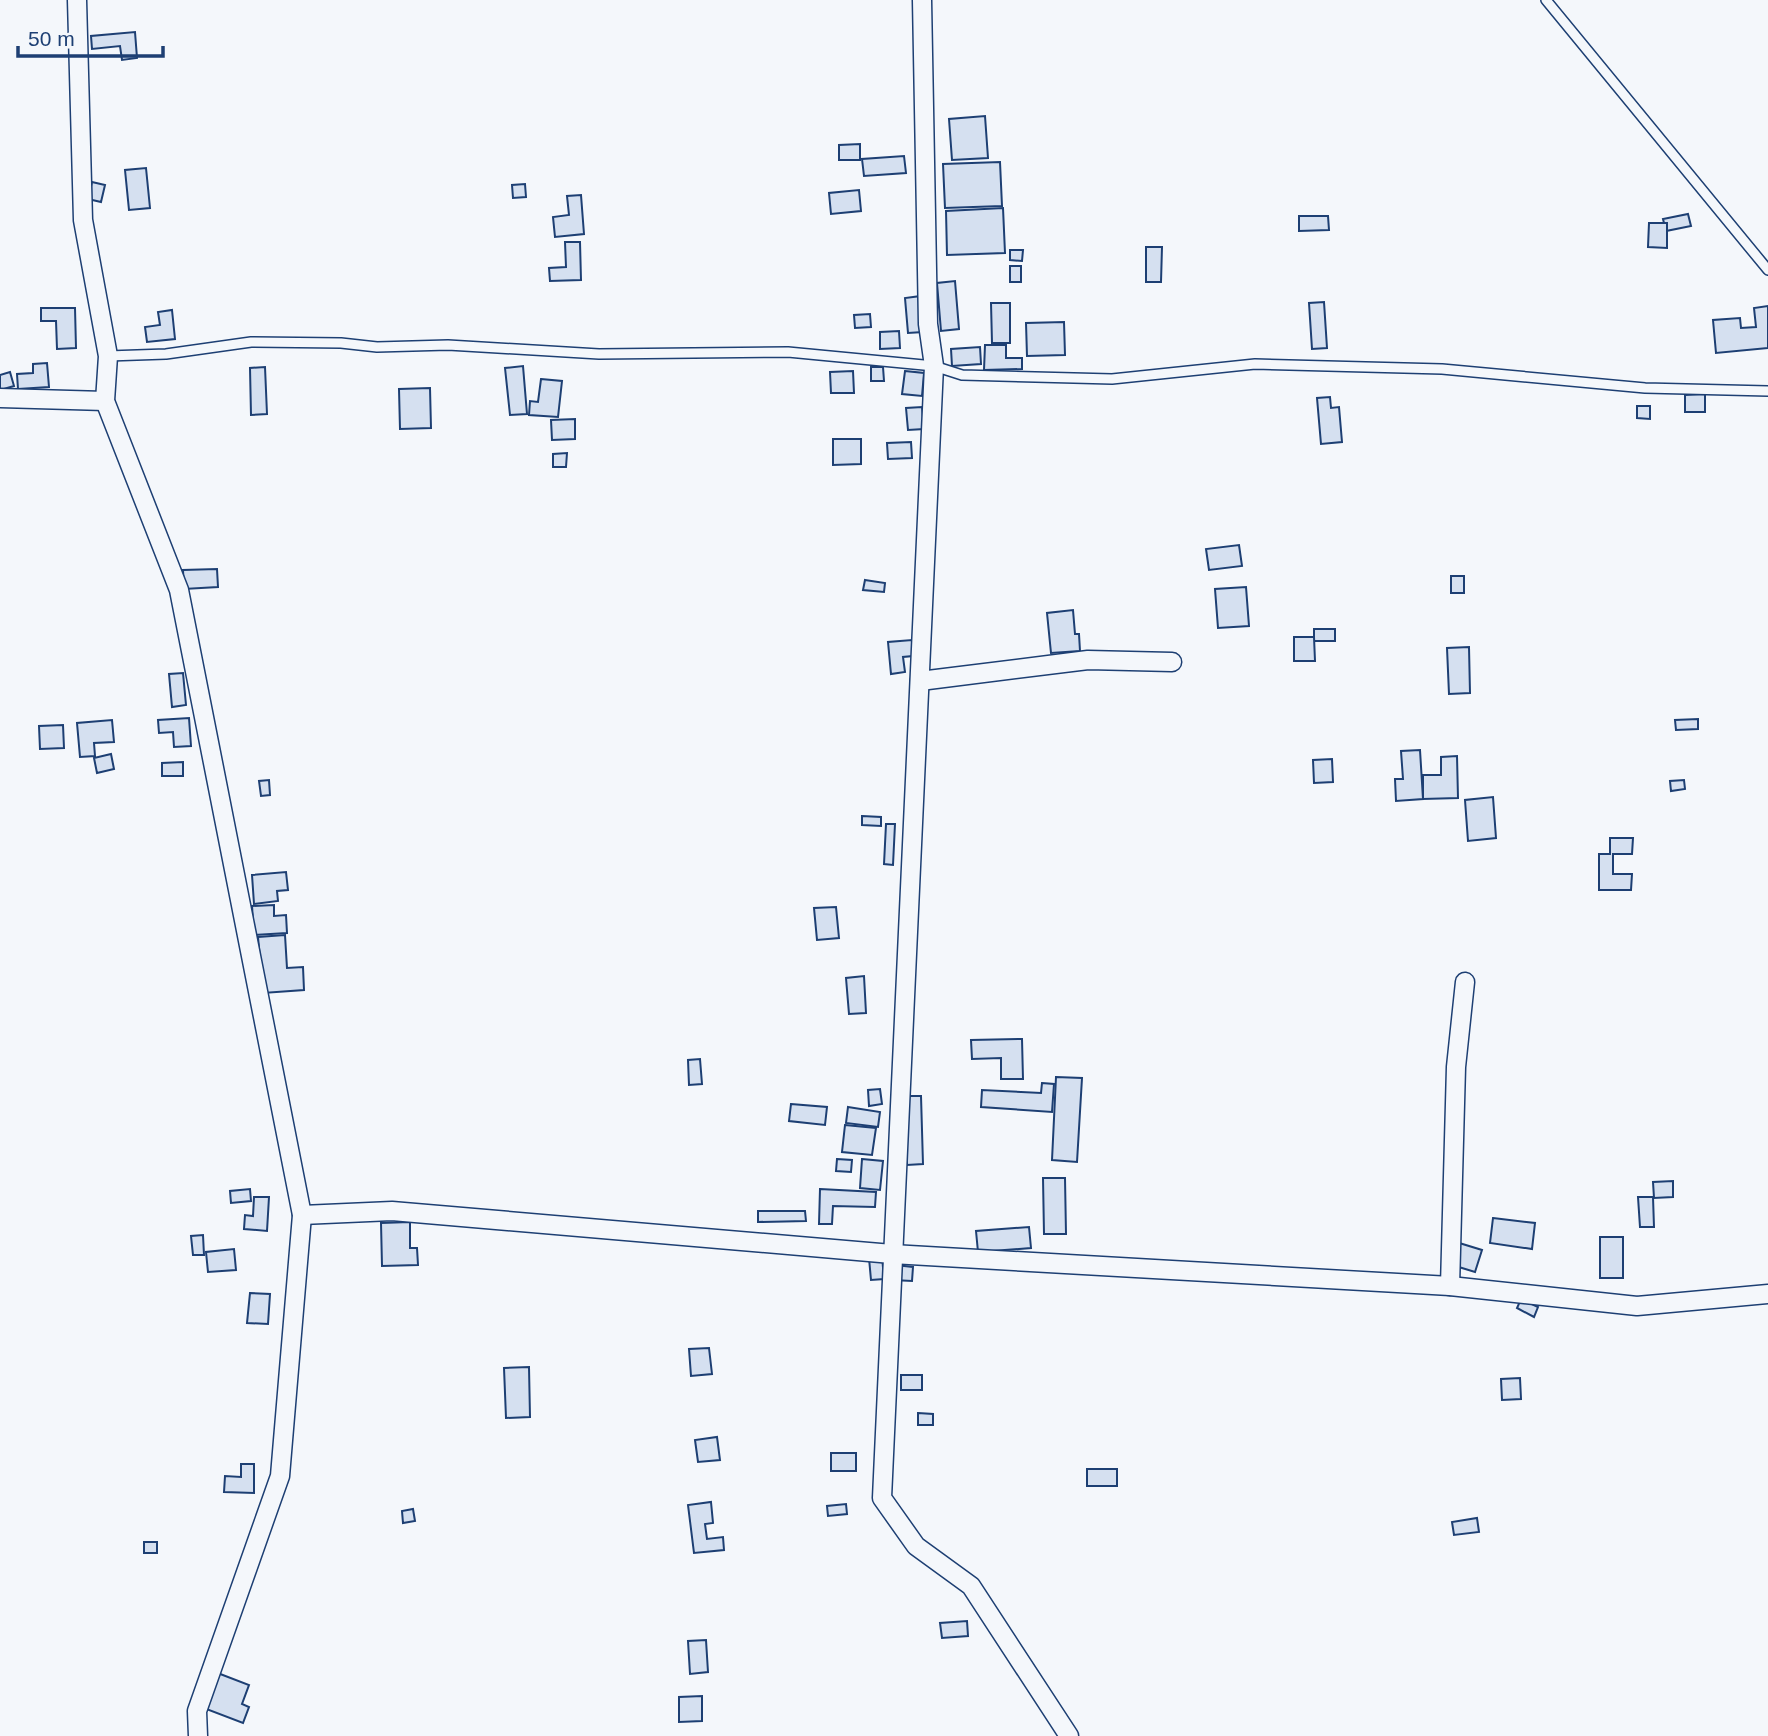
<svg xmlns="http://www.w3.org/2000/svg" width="1768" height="1736" font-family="Helvetica,sans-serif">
	<rect width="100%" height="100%" fill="#f4f7fb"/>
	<g fill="#d5e0f0" stroke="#1d3f73" stroke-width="2">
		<path d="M135,32L137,58L122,60L120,46L92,49L91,36Z"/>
		<path d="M985,116L988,158L952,160L949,119Z"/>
		<path d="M860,144V160H839V145Z"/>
		<path d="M904,156L906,173L864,176L862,159Z"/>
		<path d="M1000,162L1002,206L945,208L943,164Z"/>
		<path d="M146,168L150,208L129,210L125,170Z"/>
		<path d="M92,182L105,185L101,202L88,199Z"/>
		<path d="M525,184L526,197L513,198L512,185Z"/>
		<path d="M859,190L861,211L831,214L829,193Z"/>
		<path d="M581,195L584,234L555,237L553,217L569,215L567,196Z"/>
		<path d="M1003,208L1005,253L947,255L946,211Z"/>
		<path d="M1688,214L1691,226L1666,231L1663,219Z"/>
		<path d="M1299,216H1328L1329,230L1299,231Z"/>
		<path d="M1649,223H1667V248L1648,247Z"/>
		<path d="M565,242H580L581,280L550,281L549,268L566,267Z"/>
		<path d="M1146,247H1162L1161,282H1146Z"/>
		<path d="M1010,250H1023L1022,261L1010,260Z"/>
		<rect x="1010" y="266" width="11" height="16"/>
		<path d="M955,281L959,329L941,331L937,283Z"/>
		<path d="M921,296L923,332L908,333L905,298Z"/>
		<path d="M1324,302L1327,348L1312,349L1309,303Z"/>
		<path d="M991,303H1010V343H992Z"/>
		<path d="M1768,306V348L1716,353L1713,320L1740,318L1741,328L1756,327L1754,308Z"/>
		<path d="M41,308H75L76,348L57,349L56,321H41Z"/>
		<path d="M172,310L175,339L147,342L145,327L160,325L158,312Z"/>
		<path d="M870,314L871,327L855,328L854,315Z"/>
		<path d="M1064,322L1065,355L1027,356L1026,323Z"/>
		<path d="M899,331L900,348L880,349V332Z"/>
		<path d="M985,345H1006V358H1022V369L984,370Z"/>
		<path d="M980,347L981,364L952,366L951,349Z"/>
		<path d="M47,363L49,387L18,389L17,374L33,373V364Z"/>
		<path d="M523,366L527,414L510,415L505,368Z"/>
		<path d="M265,367L267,414L251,415L250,368Z"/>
		<path d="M871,367H883L884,381H871Z"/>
		<path d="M853,371L854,393H831L830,372Z"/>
		<path d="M905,371L924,373L922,396L902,394Z"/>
		<path d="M10,372L14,386L0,390V375Z"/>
		<path d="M541,379L562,381L558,417L529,415L530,401L538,402Z"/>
		<path d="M430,388L431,428L400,429L399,389Z"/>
		<path d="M1705,394V412H1685V395Z"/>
		<path d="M1330,397L1331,408L1339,407L1342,442L1321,444L1317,398Z"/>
		<path d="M1637,406H1650V419L1637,418Z"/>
		<path d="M922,407L924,429L908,430L906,408Z"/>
		<path d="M575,419V439L552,440L551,420Z"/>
		<path d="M833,439H861V464L833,465Z"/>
		<path d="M911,442L912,458L888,459L887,443Z"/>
		<path d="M567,453L566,467H553V454Z"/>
		<path d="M1239,545L1242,566L1209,570L1206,549Z"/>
		<path d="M217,569L218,587L184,589L183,570Z"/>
		<rect x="1451" y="576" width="13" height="17"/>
		<path d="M865,580L885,583L884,592L863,590Z"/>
		<path d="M1246,587L1249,626L1218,628L1215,589Z"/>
		<path d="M1073,610L1075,634H1079L1080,651L1051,653L1047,613Z"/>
		<rect x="1314" y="629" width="21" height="12"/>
		<path d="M1294,637H1314L1315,661H1294Z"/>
		<path d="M912,640L913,656L903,657L905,672L891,674L888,642Z"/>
		<path d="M1469,647L1470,693L1449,694L1447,648Z"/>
		<path d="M183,673L186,705L172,707L169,674Z"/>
		<path d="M189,718L191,746L174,747L173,732L159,733L158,720Z"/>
		<path d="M1698,719V729L1676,730L1675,720Z"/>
		<path d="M112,720L114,742L94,743L95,756L80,757L77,723Z"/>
		<path d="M63,725L64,748L40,749L39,726Z"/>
		<path d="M1420,750L1423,799L1396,801L1395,779H1403L1401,751Z"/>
		<path d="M111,754L114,769L97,773L94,758Z"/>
		<path d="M1457,756L1458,798L1423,799V775H1441V757Z"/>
		<path d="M1332,759L1333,782L1314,783L1313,760Z"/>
		<path d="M183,762V776H162V763Z"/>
		<path d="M269,780L270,795L261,796L259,781Z"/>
		<path d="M1684,780L1685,789L1671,791L1670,781Z"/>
		<path d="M1493,797L1496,838L1468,841L1465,800Z"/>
		<path d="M862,816L881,817V826L862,825Z"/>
		<path d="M886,824H895L893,865L884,864Z"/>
		<path d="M1610,838H1633L1632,854H1613V874H1632L1631,890H1599V854H1610Z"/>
		<path d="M286,872L288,890L277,891L278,901L254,904L252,875Z"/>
		<path d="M274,905V916L286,915L287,933L254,935L252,906Z"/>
		<path d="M836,907L839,938L817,940L814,908Z"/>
		<path d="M285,935L287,968L303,967L304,990L263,993L258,937Z"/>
		<path d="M864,976L866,1013L849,1014L846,978Z"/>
		<path d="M1022,1039L1023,1079H1001V1058L972,1059L971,1040Z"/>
		<path d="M700,1059L702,1084L689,1085L688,1060Z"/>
		<path d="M1056,1077L1082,1078L1077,1162L1052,1160Z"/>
		<path d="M1042,1083L1054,1084L1052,1112L981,1107L982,1090L1041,1093Z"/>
		<path d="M880,1089L882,1104L869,1106L868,1090Z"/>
		<path d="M905,1096H921L923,1164L907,1165Z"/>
		<path d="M791,1104L827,1107L825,1125L789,1121Z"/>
		<path d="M848,1107L880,1112L878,1127L846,1123Z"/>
		<path d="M845,1125L876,1128L872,1155L842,1152Z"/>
		<path d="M837,1159L852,1160L851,1172L836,1171Z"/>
		<path d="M862,1159L883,1161L880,1190L860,1188Z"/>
		<path d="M1043,1178H1065L1066,1234H1044Z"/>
		<path d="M1673,1181V1197L1654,1198L1653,1182Z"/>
		<path d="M250,1189L251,1201L231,1203L230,1191Z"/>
		<path d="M820,1189L876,1192L875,1207L833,1206L832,1224H819Z"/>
		<path d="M254,1197H269L267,1231L244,1229L245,1215L253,1216Z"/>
		<path d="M1638,1197H1653L1654,1227H1640Z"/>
		<path d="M758,1211H805L806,1221L758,1222Z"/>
		<path d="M1493,1218L1535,1223L1532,1249L1490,1243Z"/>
		<path d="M410,1222V1248H417L418,1265L382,1266L381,1223Z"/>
		<path d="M1029,1227L1031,1248L978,1252L976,1231Z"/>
		<path d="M203,1235L204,1255H193L191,1236Z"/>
		<rect x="1600" y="1237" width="23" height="41"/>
		<path d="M1456,1242L1482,1250L1475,1272L1449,1264Z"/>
		<path d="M234,1249L236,1270L208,1272L206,1252Z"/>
		<path d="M882,1256L884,1279L871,1280L869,1258Z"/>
		<path d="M895,1265L913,1267L912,1281L893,1280Z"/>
		<path d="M250,1293L270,1294L268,1324L247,1323Z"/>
		<path d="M1521,1299L1538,1307L1534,1317L1517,1308Z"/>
		<path d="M709,1348L712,1374L691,1376L689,1349Z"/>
		<path d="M529,1367L530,1417L506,1418L504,1368Z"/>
		<rect x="901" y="1375" width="21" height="15"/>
		<path d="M1520,1378L1521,1399L1502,1400L1501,1379Z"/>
		<path d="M918,1413L933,1414V1425H918Z"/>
		<path d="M717,1437L720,1460L698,1462L695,1440Z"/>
		<rect x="831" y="1453" width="25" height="18"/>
		<path d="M241,1464H254V1493L224,1492L225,1476L241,1477Z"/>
		<rect x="1087" y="1469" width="30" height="17"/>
		<path d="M711,1502L713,1523L705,1524L707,1539L723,1537L724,1550L694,1553L688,1505Z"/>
		<path d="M846,1504L847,1514L828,1516L827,1506Z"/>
		<path d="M413,1509L415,1521L403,1523L402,1511Z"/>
		<path d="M1477,1518L1479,1532L1454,1535L1452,1522Z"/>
		<rect x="144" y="1542" width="13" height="11"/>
		<path d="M967,1621L968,1636L942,1638L940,1623Z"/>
		<path d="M706,1640L708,1672L690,1674L688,1641Z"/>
		<path d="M215,1672L249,1685L242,1704L249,1707L243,1723L201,1707Z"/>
		<path d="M702,1696V1721L679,1722V1697Z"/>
	</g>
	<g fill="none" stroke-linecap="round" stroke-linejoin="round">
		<defs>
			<g id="service">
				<path d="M1546,0L1768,270"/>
				<path d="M108,356L166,354L251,342L341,343L377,347L448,345L599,354L788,352L934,366L962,375L1112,379L1255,364L1442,369L1645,388L1768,391"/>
			</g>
			<g id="minor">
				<path d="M77,0L83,220L108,356L105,401L179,590L302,1215L280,1476L197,1711L198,1736"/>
				<path d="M922,0L928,324L934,366L882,1498L916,1546L971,1586L1069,1736"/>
				<path d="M0,398L105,401"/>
				<path d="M920,681L1088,660L1172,662"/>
				<path d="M302,1215L392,1211L892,1254L1450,1286L1637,1306L1768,1294"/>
				<path d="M1450,1286L1456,1067L1465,982"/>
			</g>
		</defs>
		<use href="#service" stroke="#1d3f73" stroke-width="12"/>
		<use href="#minor" stroke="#1d3f73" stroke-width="21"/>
		<use href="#service" stroke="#f4f7fb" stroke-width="9"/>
		<use href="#minor" stroke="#f4f7fb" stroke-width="18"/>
	</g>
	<path d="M18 46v10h145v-10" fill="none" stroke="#1d3f73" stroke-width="3.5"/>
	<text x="28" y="46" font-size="21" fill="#1d3f73" stroke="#f4f7fb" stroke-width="5" paint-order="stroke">50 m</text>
</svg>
